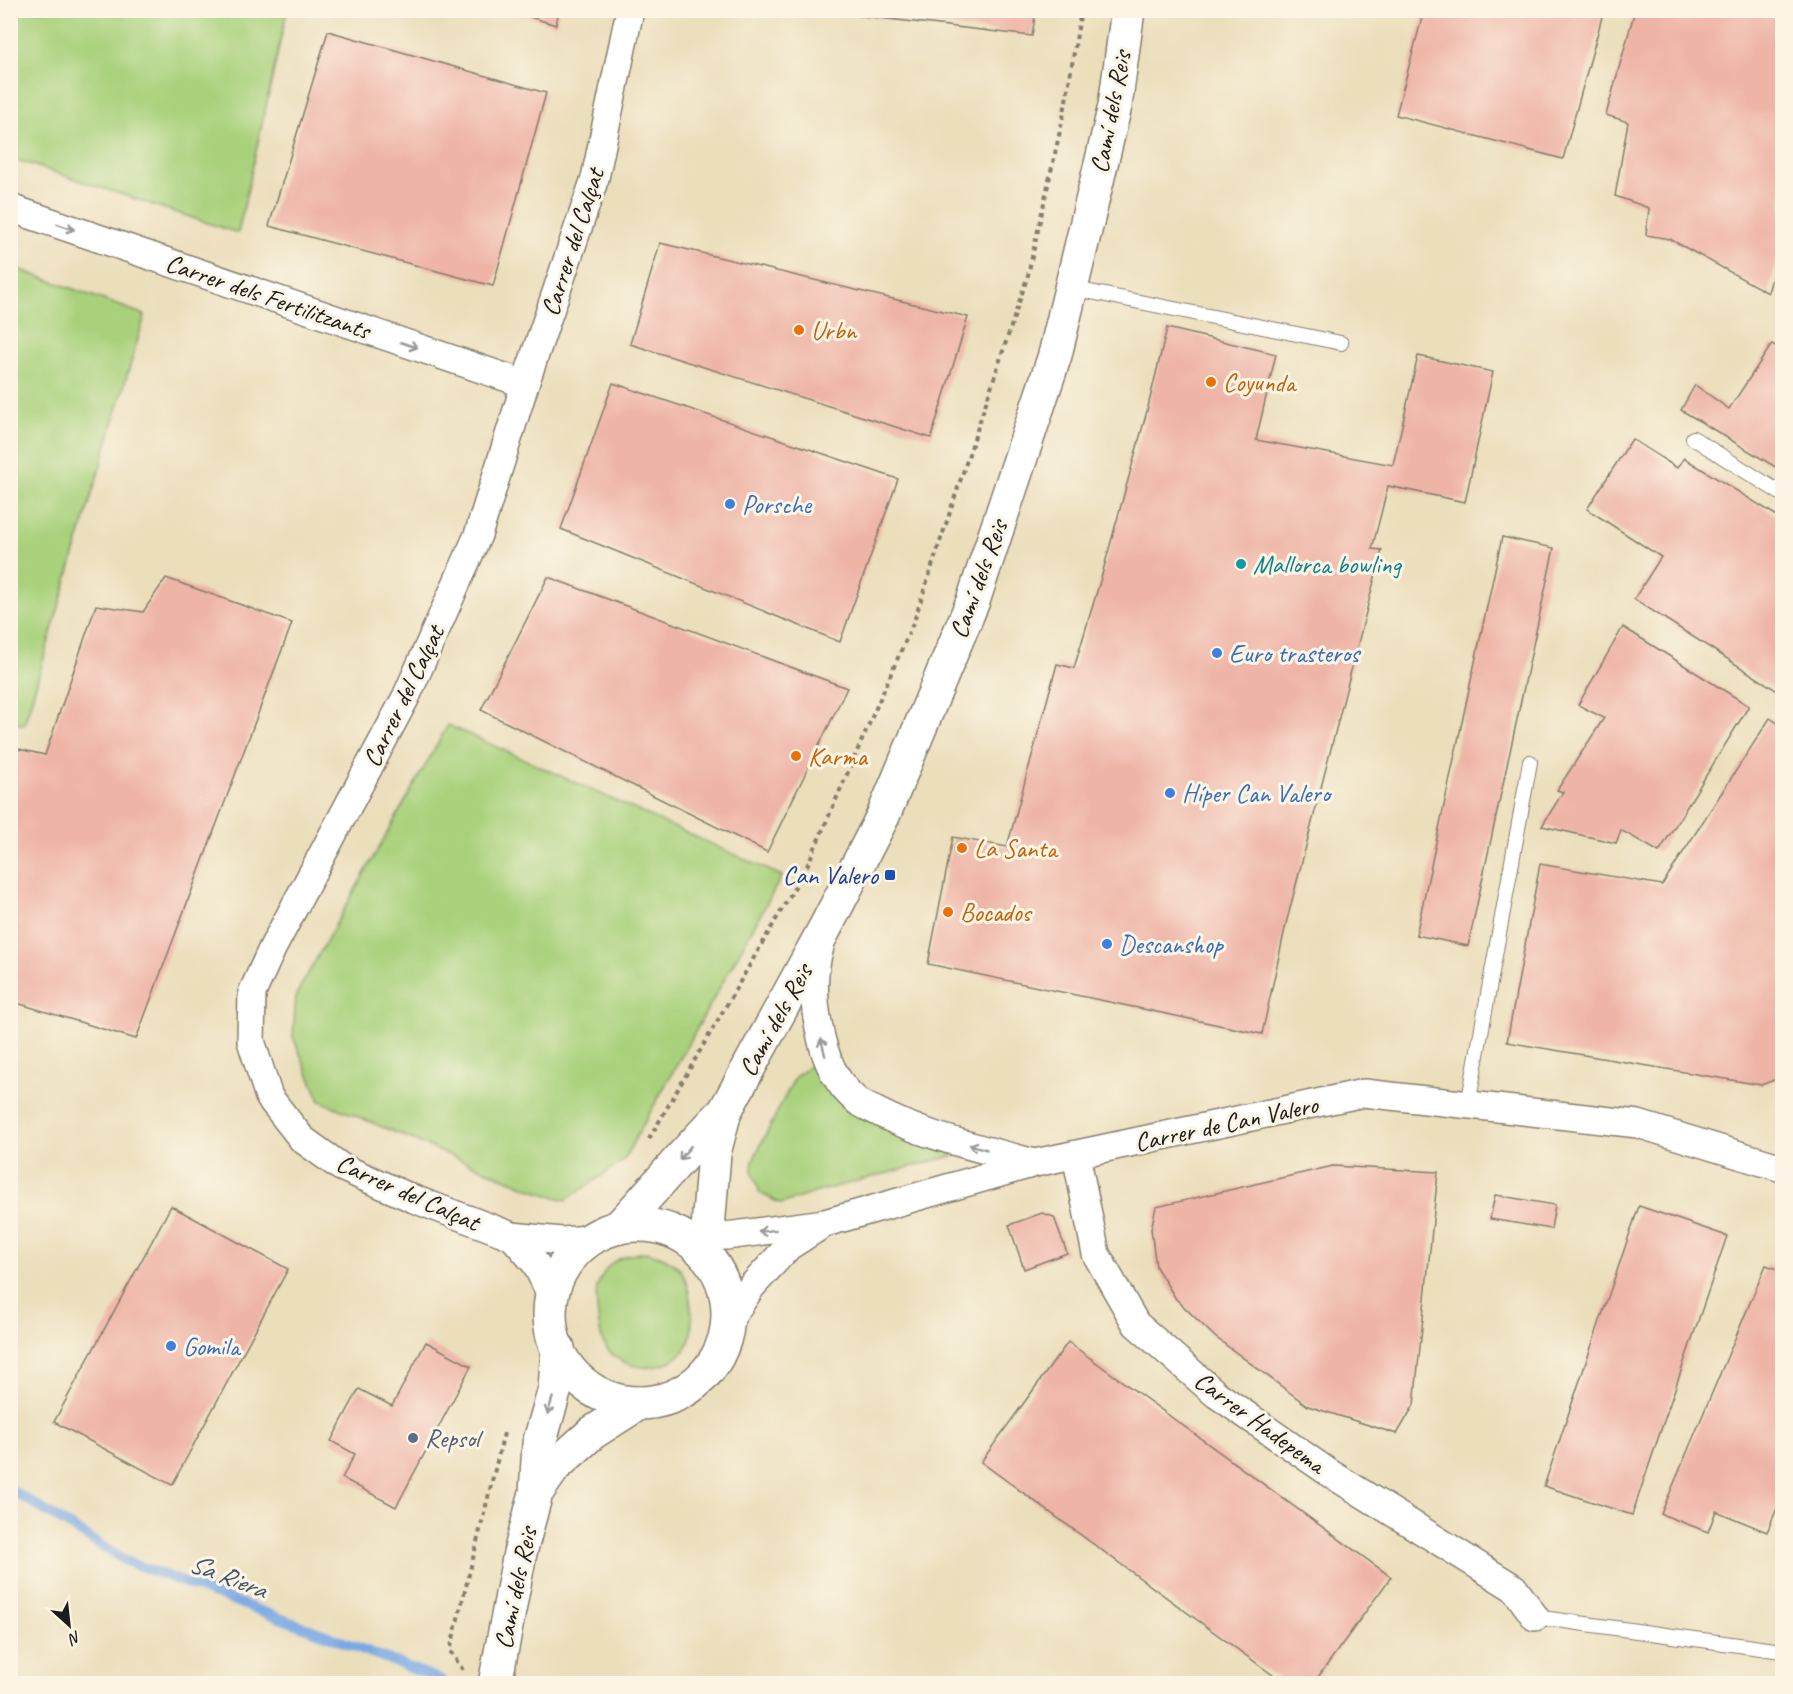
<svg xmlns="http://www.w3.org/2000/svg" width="1793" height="1694" font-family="Caveat,sans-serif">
	<rect width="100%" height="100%" fill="#fcf5e5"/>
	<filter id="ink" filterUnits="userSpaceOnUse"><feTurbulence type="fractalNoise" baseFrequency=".0167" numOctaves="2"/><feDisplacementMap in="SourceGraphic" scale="12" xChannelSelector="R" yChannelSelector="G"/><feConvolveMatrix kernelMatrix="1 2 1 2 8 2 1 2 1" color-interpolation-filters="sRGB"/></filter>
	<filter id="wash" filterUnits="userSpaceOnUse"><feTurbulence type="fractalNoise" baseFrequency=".008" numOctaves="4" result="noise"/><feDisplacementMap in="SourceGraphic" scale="24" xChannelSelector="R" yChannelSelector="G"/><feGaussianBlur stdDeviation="1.35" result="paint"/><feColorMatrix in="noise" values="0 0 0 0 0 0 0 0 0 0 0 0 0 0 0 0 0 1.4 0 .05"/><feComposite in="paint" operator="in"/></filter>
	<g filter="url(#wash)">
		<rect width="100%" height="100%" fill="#ebdebb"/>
		<g fill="#a9d17c" stroke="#62764c" stroke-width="1.5">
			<path d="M11,10L287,11L238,233L11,158Z"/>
			<path d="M10,266L145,315L24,725L10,722Z"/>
			<path d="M448,725L782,876L623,1161L566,1200L538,1192L320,1101L293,1037L296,995Z"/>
			<path d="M816,1061L960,1154L823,1190L781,1204L760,1193L752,1170L753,1160L795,1077Z"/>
			<path d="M645,1252C658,1255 668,1258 678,1267C691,1280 696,1330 687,1346C681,1357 670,1363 658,1366C638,1371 613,1362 603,1342C599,1331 595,1298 597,1287C599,1281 606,1268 611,1264C621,1256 633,1254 645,1252Z"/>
		</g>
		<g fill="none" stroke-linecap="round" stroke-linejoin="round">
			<path stroke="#79a8e3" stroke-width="10" d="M10,1489L126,1561L323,1634L441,1680"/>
		</g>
		<g id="blocks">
			<g fill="#eeb4a6">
				<path d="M507,10H559L556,25Z"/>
				<path d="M830,10H1036L1032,36L830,12Z"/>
				<path d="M1424,10H1604L1563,159L1396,115Z"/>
				<path d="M1635,10H1782V241L1768,293L1670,239L1646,235L1649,208L1615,196L1628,122L1606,115Z"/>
				<path d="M328,31L546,93L493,286L269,226Z"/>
				<path d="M660,243L968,317L931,438L630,344Z"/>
				<path d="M1167,328L1276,354L1256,440L1393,465L1418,356L1493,372L1465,502L1388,486L1372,549L1382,550L1286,924L1262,1034L928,964L953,837L1007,847L1057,664L1074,668L1101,578L1147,411Z"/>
				<path d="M1772,344L1782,350V471L1681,410L1695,385L1729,409Z"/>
				<path d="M613,383L898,479L840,642L561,529Z"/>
				<path d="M1632,439L1677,468L1684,458L1782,519V694L1634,599L1661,557L1587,509Z"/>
				<path d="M1502,537L1554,548L1468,946L1416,935Z"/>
				<path d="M548,577L847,688L767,852L481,710Z"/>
				<path d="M166,578L292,623L136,1039L10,1001V747L45,755L96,605L143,612Z"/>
				<path d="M1623,627L1749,706L1659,852L1621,830L1616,843L1542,826L1563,792L1557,790L1604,718L1578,705Z"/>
				<path d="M1770,718L1782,726V1077L1761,1085L1507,1042L1540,864L1662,885Z"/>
				<path d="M1333,1166L1438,1172L1414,1405L1397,1434L1308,1406L1215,1337L1176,1299L1156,1267L1151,1229L1156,1207Z"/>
				<path d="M1495,1195L1555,1205L1551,1229L1490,1219Z"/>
				<path d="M171,1206L288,1269L172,1485L54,1422Z"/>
				<path d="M1639,1206L1727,1236L1632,1515L1544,1486Z"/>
				<path d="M1042,1213L1054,1217L1067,1253L1024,1269L1009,1225Z"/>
				<path d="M1766,1265L1782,1271V1496L1767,1532L1716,1511L1708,1532L1661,1514Z"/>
				<path d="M426,1342L471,1366L396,1507L342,1478L355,1454L331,1441L359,1389L392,1406Z"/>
				<path d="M1068,1342L1391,1577L1313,1684H1285L981,1462Z"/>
			</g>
		</g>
	</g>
	<g filter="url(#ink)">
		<use href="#blocks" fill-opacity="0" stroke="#847d6c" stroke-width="1.5"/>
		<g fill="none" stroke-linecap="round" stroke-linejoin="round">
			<defs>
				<g id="service">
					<path d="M1071,288L1341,343"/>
					<path d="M1693,438L1782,494"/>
					<path d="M1468,1105L1530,762"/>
					<path d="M1535,1617L1782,1651"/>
				</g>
				<g id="minor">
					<path d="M10,208L525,384"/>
					<path d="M820,947C812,974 813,1000 819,1028C824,1055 834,1082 856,1100C862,1105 870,1108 876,1111C925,1137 981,1148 1034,1163"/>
					<path d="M1076,1155L1096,1254L1136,1324L1216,1394L1328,1472L1514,1588L1535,1617"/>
					<path d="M512,1236L536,1264L552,1297"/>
					<path d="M685,1237L726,1236L825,1223L1035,1163L1364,1093L1638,1124L1782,1168"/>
					<path d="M591,1239L561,1241L512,1236L414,1199L341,1167L302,1139L269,1097L251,1041L252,993L272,949L406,697L478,535L525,384L595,178L630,10"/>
					<path d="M728,1322L752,1286L788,1247L819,1227"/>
				</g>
				<g id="tertiary">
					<circle cx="639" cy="1314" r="89"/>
					<path d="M619,1227C654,1189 687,1149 724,1112"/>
					<path d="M706,1253L714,1153L725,1111L824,930L883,816L973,601L1055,355L1115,106L1128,10"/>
					<path d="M536,1493L555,1466L592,1433L639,1403"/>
					<path d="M495,1684L520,1553L536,1493L539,1444L555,1389L558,1348"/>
				</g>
			</defs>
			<use href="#service" stroke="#847d6c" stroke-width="16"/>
			<use href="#minor" stroke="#847d6c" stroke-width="30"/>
			<use href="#tertiary" stroke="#847d6c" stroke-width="36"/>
			<g stroke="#847d6c" stroke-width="4" stroke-dasharray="4.5 4.5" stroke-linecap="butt">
				<path d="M649,1139L807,866L914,621L1028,275L1064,113L1081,10"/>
				<path d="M463,1670L450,1651L504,1433"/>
			</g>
			<use href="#service" stroke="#fff" stroke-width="14"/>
			<use href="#minor" stroke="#fff" stroke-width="27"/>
			<use href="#tertiary" stroke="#fff" stroke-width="33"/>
		</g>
		<defs><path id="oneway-shaft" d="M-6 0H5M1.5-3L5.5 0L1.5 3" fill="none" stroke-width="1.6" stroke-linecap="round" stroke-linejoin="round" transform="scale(1.5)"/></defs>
		<g stroke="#999">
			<use href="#oneway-shaft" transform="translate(66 227) rotate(19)"/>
			<use href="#oneway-shaft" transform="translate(409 345) rotate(19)"/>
			<use href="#oneway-shaft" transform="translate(823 1047) rotate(-104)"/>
			<use href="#oneway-shaft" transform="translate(978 1147) rotate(-164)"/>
			<use href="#oneway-shaft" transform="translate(685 1153) rotate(130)"/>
			<use href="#oneway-shaft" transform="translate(767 1231) rotate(173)"/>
			<use href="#oneway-shaft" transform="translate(550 1406) rotate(107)"/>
		</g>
	</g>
	<g fill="#e8710a" stroke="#fcf5e5" stroke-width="2">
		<circle cx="799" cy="330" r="6"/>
		<circle cx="1211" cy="382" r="6"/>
		<circle cx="796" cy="756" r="6"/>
		<circle cx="962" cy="848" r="6"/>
		<circle cx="948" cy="912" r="6"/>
	</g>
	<g fill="#3f7fe0" stroke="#fcf5e5" stroke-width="2">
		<circle cx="730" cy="504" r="6"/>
		<circle cx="1217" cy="653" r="6"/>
		<circle cx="1170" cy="793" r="6"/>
		<circle cx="1107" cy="944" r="6"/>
		<circle cx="171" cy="1346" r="6"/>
	</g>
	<circle fill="#0f9aa8" stroke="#fcf5e5" stroke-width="2" cx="1241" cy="564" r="6"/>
	<rect fill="#1a4fb4" stroke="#fcf5e5" stroke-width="2" x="884" y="869" width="12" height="12" rx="3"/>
	<circle fill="#5c6f8a" stroke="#fcf5e5" stroke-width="2" cx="413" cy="1438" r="6"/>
	<g text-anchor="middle" stroke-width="6" stroke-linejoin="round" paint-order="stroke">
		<g font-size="26" fill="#1c1c1c" stroke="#fcf5e5">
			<text transform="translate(1110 112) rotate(-79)" y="9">Camí dels Reis</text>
			<text transform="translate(572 242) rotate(-72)" y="9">Carrer del Calçat</text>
			<text transform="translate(268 296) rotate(19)" y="9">Carrer dels Fertilitzants</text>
			<text transform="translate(978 579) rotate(-70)" y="9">Camí dels Reis</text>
			<text transform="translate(403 696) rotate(-64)" y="9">Carrer del Calçat</text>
			<text transform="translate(775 1020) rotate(-61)" y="9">Camí dels Reis</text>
			<text transform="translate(1226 1123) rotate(-12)" y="9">Carrer de Can Valero</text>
			<text transform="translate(408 1192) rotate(24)" y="9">Carrer del Calçat</text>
			<text transform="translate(1260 1422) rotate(36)" y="9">Carrer Hadepema</text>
			<text transform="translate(515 1588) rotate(-78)" y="9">Camí dels Reis</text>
		</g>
		<g font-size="26" fill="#c56008" stroke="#fcf5e5" text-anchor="start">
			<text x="811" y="339">Urbn</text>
			<text x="1223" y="391">Coyunda</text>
			<text x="808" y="765">Karma</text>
			<text x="974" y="857">La Santa</text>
			<text x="960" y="921">Bocados</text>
		</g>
		<g font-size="26" fill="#366cbe" stroke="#fcf5e5" text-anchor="start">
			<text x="742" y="513">Porsche</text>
			<text x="1229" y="662">Euro trasteros</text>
			<text x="1182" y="802">Híper Can Valero</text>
			<text x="1119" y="953">Descanshop</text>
			<text x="183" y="1355">Gomila</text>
		</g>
		<g font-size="26" fill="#0d838f" stroke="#fcf5e5" text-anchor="start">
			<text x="1253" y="573">Mallorca bowling</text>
		</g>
		<g font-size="26" fill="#164399" stroke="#fcf5e5" text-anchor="end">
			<text x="878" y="884">Can Valero</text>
		</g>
		<g font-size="26" fill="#4e5e75" stroke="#fcf5e5" text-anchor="start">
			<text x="425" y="1447">Repsol</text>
		</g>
		<g font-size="27" font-style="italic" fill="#41546c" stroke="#fcf5e5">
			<text transform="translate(228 1576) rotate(21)" y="9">Sa Riera</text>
		</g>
	</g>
	<rect width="1793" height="1694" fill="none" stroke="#fcf5e5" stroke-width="36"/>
	<g transform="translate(69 1625) rotate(153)" stroke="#fcf5e5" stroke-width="4.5" paint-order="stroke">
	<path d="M0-4.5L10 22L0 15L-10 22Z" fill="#1c1c1c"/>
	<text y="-9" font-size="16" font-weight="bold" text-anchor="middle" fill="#1c1c1c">N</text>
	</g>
</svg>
